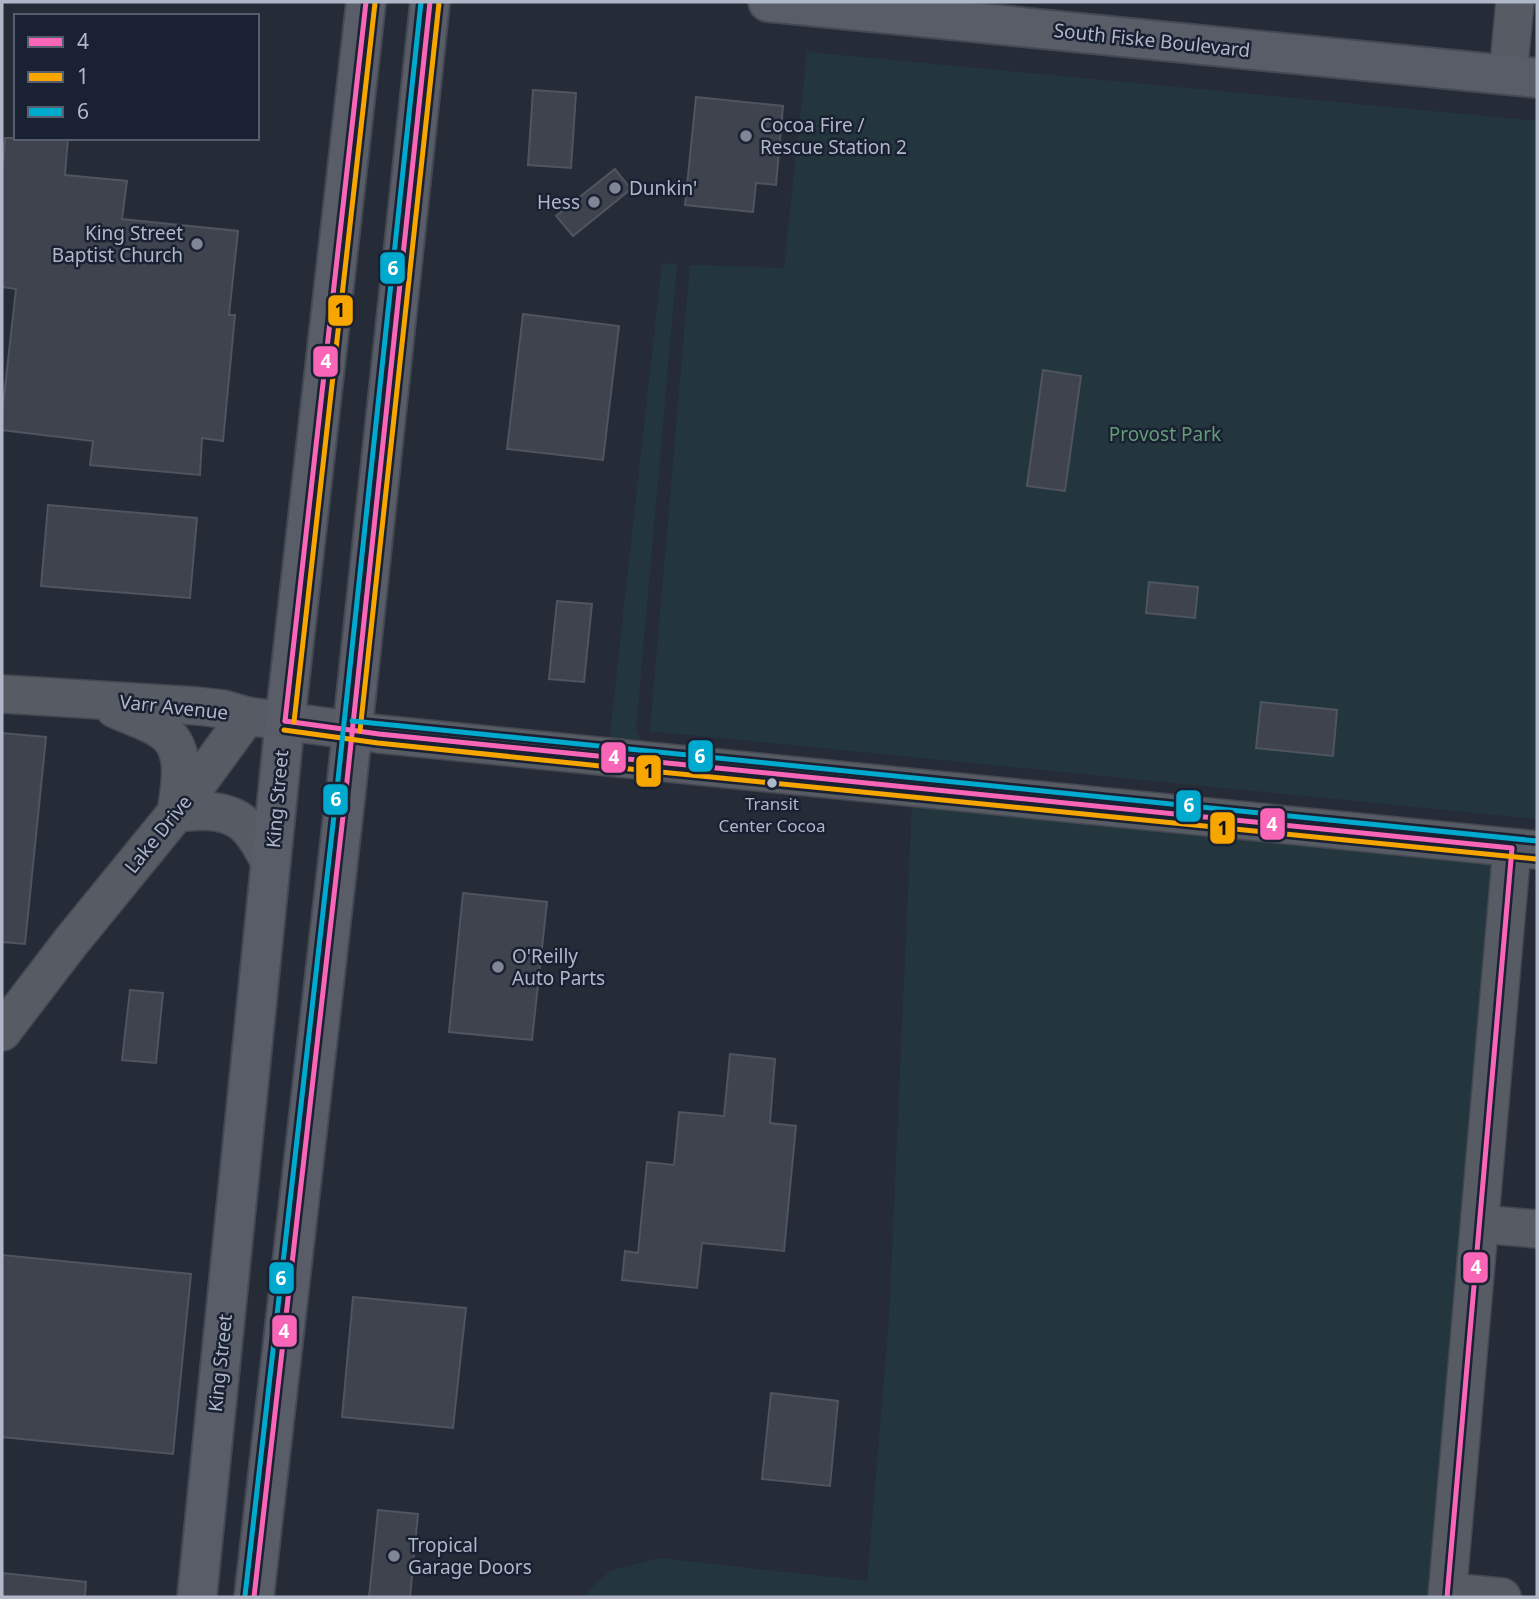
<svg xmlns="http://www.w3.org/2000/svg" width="1539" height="1599" font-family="'Noto Sans',sans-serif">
	<rect width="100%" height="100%" fill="#262c37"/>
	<g fill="#23363d">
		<path d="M807,52L1537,121L1536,819L650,731L690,265L784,268Z"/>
		<path d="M662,263L677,264L636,730C639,738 641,740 649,743L1537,831V836L609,743Z"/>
		<path d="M912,802L1495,860L1431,1597H583L610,1571L658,1558L867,1581L889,1320Z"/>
	</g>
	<g fill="#3e434d" stroke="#4f545f" stroke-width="2">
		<path d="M533,90L576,93L571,168L528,165Z"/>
		<path d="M696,97L783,106L776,185L756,183L753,212L685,205Z"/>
		<path d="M5,138H68L65,175L127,181L122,219L238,231L229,315H235L223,441L202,438L200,475L90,465L93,441L2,430V414L16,289L2,287V174Z"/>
		<path d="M615,169L631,189L573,236L556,216Z"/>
		<path d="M523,314L619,326L603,460L507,449Z"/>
		<path d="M1043,370L1081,376L1065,491L1027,486Z"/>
		<path d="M48,505L197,518L190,598L41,586Z"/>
		<path d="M1149,582L1198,587L1195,618L1146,613Z"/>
		<path d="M557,601L592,604L584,682L549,679Z"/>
		<path d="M1261,702L1337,710L1333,756L1256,748Z"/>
		<path d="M2,733L46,737L25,944L2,942Z"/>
		<path d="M463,893L547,902L532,1040L449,1032Z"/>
		<path d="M130,990L163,993L156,1063L122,1060Z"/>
		<path d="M730,1054L775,1059L770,1123L796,1126L784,1251L702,1243L697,1288L622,1280L625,1251L638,1253L647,1162L674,1165L679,1112L724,1116Z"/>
		<path d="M2,1255L191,1274L173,1454L2,1437Z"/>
		<path d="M353,1297L466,1308L453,1428L342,1417Z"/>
		<path d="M771,1393L838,1401L830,1486L762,1479Z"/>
		<path d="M378,1510L418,1514L410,1597H369Z"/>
		<path d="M2,1573L86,1582L85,1597H2Z"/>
	</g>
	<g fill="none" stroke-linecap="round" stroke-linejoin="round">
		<defs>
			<g id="minor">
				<path d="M1508,75L1515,2"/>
				<path d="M2,694L197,706L223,709L247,716"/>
				<path d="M115,709C130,716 148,721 161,730C189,747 180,786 176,813"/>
				<path d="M176,813C203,810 232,808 250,830C259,840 265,853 271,864"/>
				<path d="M2,1032L70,943L176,813L247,716L379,734L1537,850"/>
				<path d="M1480,1224L1537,1229"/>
				<path d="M1448,1592L1502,1597"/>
				<path d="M1447,1597L1512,848"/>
			</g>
			<g id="major">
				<path d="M768,2L1537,78"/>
				<path d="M197,1597L285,721L366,2"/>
				<path d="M254,1597L346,790L430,2"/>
			</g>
		</defs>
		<use href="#minor" stroke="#444750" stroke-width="40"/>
		<use href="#major" stroke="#444953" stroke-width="42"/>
		<use href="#minor" stroke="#575b64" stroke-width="37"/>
		<use href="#major" stroke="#595d67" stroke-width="38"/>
		<defs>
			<g id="bus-1">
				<path d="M285,721L379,734L1512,848L1447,1597"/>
				<path d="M285,721L366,2"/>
				<path d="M254,1597L346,790L430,2"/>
			</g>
			<g id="bus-2">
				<path d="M294,722L375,3"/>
				<path d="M284,730L378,743L620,768L1536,859"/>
				<path d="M360,731L439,3"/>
			</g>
			<g id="bus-3">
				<path d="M352,721L1537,841"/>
				<path d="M245,1596L337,789L421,2"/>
			</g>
		</defs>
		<use href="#bus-1" stroke="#1a2132" stroke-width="10"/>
		<use href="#bus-2" stroke="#1a2132" stroke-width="10"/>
		<use href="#bus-3" stroke="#1a2132" stroke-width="10"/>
		<use href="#bus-1" stroke="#fa66b7" stroke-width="5"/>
		<use href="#bus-2" stroke="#f7a600" stroke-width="5"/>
		<use href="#bus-3" stroke="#00a9ce" stroke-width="5"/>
	</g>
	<g fill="#808696" stroke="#1a2132" stroke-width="2.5">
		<circle cx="746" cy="136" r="7"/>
		<circle cx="615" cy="188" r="7"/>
		<circle cx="594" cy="202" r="7"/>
		<circle cx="197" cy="244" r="7"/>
		<circle cx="498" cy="967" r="7"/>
		<circle cx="394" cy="1556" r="7"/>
	</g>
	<circle fill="#b0b7c9" stroke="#1a2132" stroke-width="2.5" cx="772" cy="783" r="6"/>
	<g text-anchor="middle" stroke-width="5" stroke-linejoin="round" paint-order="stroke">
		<g font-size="17" fill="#b0b7c9" stroke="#1a2132">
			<text x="772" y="810">Transit<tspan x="772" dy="22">Center Cocoa</tspan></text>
		</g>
		<g font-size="19" fill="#b0b7c9" stroke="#1a2132">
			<text transform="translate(1152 40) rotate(6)" y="7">South Fiske Boulevard</text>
			<text transform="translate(174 707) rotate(6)" y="7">Varr Avenue</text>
			<text transform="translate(277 799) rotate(-85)" y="7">King Street</text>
			<text transform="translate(158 834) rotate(-51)" y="7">Lake Drive</text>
			<text transform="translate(220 1363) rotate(-84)" y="7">King Street</text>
		</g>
		<g font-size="19" fill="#b0b7c9" stroke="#1a2132" text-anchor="start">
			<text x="760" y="132">Cocoa Fire /<tspan x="760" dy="22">Rescue Station 2</tspan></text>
			<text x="629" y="195">Dunkin'</text>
			<text x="580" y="209" text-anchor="end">Hess</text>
			<text x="183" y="240" text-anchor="end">King Street<tspan x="183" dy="22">Baptist Church</tspan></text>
			<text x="512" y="963">O'Reilly<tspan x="512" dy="22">Auto Parts</tspan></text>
			<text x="408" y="1552">Tropical<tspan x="408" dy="22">Garage Doors</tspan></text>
		</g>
		<g font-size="19" fill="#649c77" stroke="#1a2132">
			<text x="1165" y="441">Provost Park</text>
		</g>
	</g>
	<g stroke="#1a2132" stroke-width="2.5">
		<rect x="379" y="251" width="27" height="34" rx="7" fill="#00a9ce"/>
		<rect x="327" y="294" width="27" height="33" rx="7" fill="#f7a600"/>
		<rect x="312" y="345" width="27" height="33" rx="7" fill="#fa66b7"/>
		<rect x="687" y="739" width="27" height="34" rx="7" fill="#00a9ce"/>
		<rect x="600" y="741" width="27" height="33" rx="7" fill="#fa66b7"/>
		<rect x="635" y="754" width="27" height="34" rx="7" fill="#f7a600"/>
		<rect x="322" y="783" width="27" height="33" rx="7" fill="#00a9ce"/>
		<rect x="1175" y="789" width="27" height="34" rx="7" fill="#00a9ce"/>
		<rect x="1259" y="807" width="27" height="34" rx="7" fill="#fa66b7"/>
		<rect x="1209" y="811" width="27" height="34" rx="7" fill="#f7a600"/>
		<rect x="1462" y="1251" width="27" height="33" rx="7" fill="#fa66b7"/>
		<rect x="268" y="1261" width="27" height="34" rx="7" fill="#00a9ce"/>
		<rect x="271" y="1314" width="27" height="34" rx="7" fill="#fa66b7"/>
	</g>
	<g font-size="19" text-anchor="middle" font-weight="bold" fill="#fff">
		<text x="393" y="275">6</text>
		<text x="326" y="368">4</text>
		<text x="700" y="763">6</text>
		<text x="614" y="764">4</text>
		<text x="336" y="806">6</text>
		<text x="1189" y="812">6</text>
		<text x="1272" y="831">4</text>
		<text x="1476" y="1274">4</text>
		<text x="281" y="1285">6</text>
		<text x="284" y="1338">4</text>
	</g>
	<g font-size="19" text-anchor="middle" font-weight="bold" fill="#111">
		<text x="340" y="317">1</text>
		<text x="649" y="778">1</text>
		<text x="1223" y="835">1</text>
	</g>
	<rect width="1539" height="1599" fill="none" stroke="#b0b7c9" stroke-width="7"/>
	<rect x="14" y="14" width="245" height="126" fill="#1a2132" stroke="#565d6e" stroke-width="2"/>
	<rect x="28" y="37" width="35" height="10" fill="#fa66b7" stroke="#565d6e" stroke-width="2"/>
	<text x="77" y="49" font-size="21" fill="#b0b7c9">4</text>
	<rect x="28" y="72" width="35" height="10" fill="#f7a600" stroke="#565d6e" stroke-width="2"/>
	<text x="77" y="84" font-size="21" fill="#b0b7c9">1</text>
	<rect x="28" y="107" width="35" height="10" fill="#00a9ce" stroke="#565d6e" stroke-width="2"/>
	<text x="77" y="119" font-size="21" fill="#b0b7c9">6</text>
</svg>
